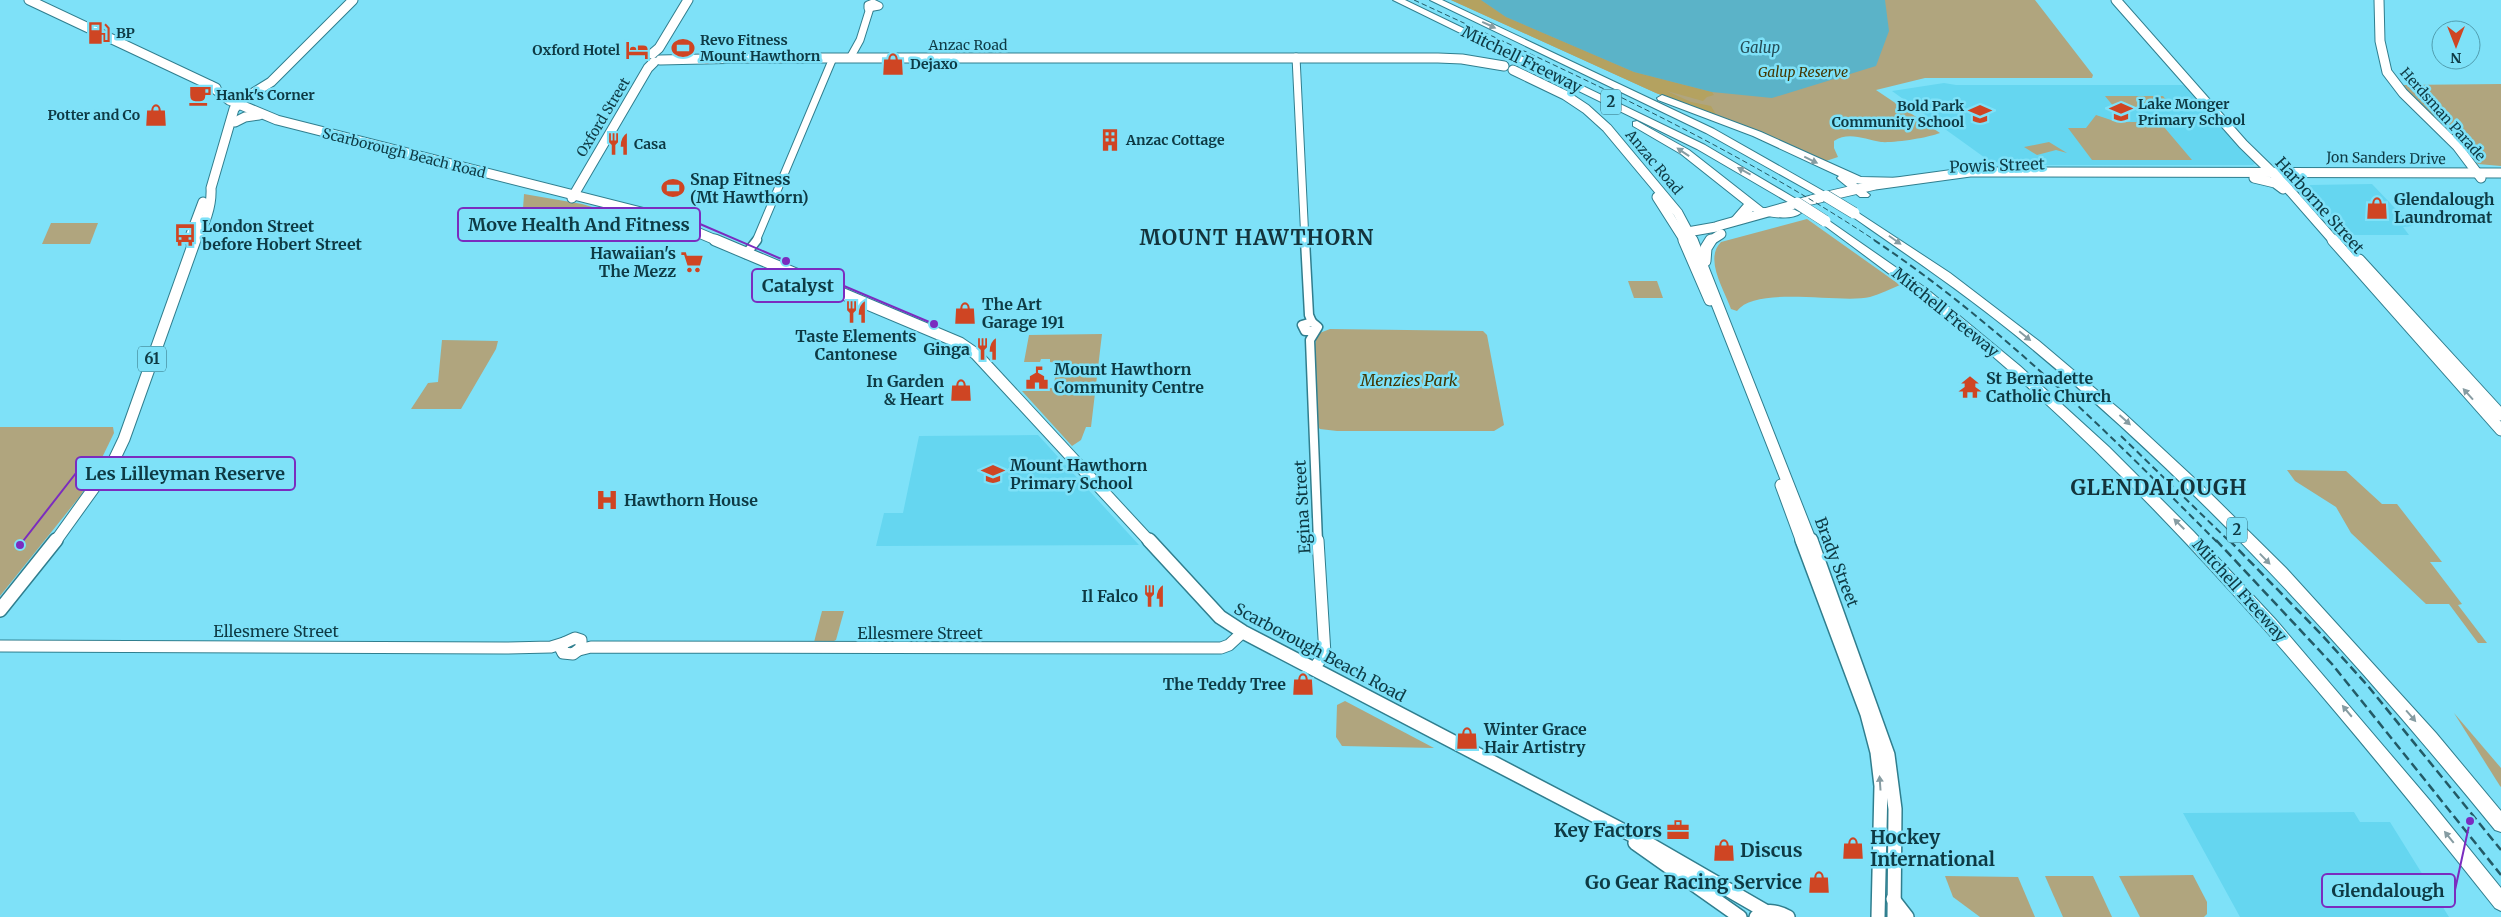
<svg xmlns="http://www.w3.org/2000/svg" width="2501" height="917" font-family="Merriweather,serif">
	<rect width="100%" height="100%" fill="#7ee1f8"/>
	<g fill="#65d6f0">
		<path d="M1944,83L1956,85H2182L2186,86L2256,162L2253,165H2008L1988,160L1892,91Z"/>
		<path d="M2372,184L2412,226L2403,227L2409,235H2345L2307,189L2310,185Z"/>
		<path d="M1038,435L1139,545L876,546L884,513H903L919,436Z"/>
		<path d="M2354,812L2360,822H2390L2449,917H2240L2183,813Z"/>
	</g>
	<g fill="#b0a57e">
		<path d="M1451,0H2035L2093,75L2092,78H1925L1876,90L1940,133C1927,138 1894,143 1881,142C1866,140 1849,131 1834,141V148L1838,157L1823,162L1762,133L1656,93Z"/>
		<path d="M2501,84V166L2478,164L2452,135L2401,85Z"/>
		<path d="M2105,96H2163L2172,107H2114Z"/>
		<path d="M2096,115L2117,122H2150L2154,127H2164L2192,160H2092L2068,128H2086Z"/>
		<path d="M2049,142L2067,153L2056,150L2037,155L2024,147Z"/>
		<path d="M524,194L582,204L617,214L612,218L530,215L523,209Z"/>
		<path d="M1807,219L1900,285C1890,289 1880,294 1870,297C1841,304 1756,285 1737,311L1731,309C1724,289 1704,259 1721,242Z"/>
		<path d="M51,223H98L90,244H42Z"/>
		<path d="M1628,281H1657L1663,298H1634Z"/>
		<path d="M1330,329L1483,331L1487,335L1504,425L1494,431H1337L1320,429L1317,426C1316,396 1310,364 1317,334Z"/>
		<path d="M1102,334L1091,427H1086L1081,440L1072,446L1022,391L1044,390V383H1039L1040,381H1049L1048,388H1053L1058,363L1050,362V359H1041L1040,362H1024L1029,335Z"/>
		<path d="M442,340L498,341L496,349L461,409H411L428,383L438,382Z"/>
		<path d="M0,427H113L114,433L97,468L81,495L0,596Z"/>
		<path d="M2287,470L2346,471L2382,504H2397L2442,562H2430L2462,604L2458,605L2487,643H2478L2449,604H2426L2351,533L2336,507L2295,481Z"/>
		<path d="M822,611H844L836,640L826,645L813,646Z"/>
		<path d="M1345,701L1434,748L1342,746L1336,737L1337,705Z"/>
		<path d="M2454,713L2501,768V787L2500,786Z"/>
		<path d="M2193,875L2207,902V914L2204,917H2140L2119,876Z"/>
		<path d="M1945,876L2018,877L2035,917H1980L1953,897Z"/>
		<path d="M2045,876H2093L2112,917H2063Z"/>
	</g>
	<path fill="#b4a260" d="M1451,0H1481L1506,17L1634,72L1712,92L1714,95L1707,97L1703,101L1667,91L1691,102L1711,106L1717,116L1656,93Z"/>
	<path fill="#5bb3c8" d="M1481,0H1885L1889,31L1876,66L1772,98L1712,92L1634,72L1506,17Z"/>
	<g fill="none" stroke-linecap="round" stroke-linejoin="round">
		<defs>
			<g id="minor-far2">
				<path d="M873,3L879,6L868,8V5Z"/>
				<path d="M1296,57L1305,241"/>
				<path d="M850,58L860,40L870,8"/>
				<path d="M756,241L833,58"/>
			</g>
			<g id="minor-far1">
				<path d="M1305,240L1309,315L1312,322"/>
				<path d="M746,254L757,240"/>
				<path d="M1313,331H1305L1302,325L1312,322L1318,327L1310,340L1318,542"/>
			</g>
			<g id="minor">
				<path d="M575,638L581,640V648L573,654L563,653L561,649L564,643Z"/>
				<path d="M0,646L505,648L551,647L564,643"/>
				<path d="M579,650L591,647L1221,648L1229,645L1243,632"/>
				<path d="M1313,669L1325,654L1318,540"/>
			</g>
			<g id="major-far2">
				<path d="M29,0L216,88"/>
				<path d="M2116,0L2243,144L2284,184L2334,241"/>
				<path d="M2379,0L2380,41L2387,72L2403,93L2457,146L2481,178"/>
				<path d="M652,54L659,48L688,0"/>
				<path d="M660,60L748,58H1438L1462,59L1504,66"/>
				<path d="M1513,70L1565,95L1586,109L1607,128L1678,213L1693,241"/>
				<path d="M211,86L229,100L277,120L661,217L718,241"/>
				<path d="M235,122L245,117L259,115"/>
				<path d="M2254,178L2275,183L2283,189"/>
				<path d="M1657,197L1685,241"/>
				<path d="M572,198L648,68L654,62"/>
				<path d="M1718,226L1811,200L1875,185L1970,172L2501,173"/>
				<path d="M1682,233L1716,227"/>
				<path d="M192,241L191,234L203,202"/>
				<path d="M194,241C205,226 212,206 211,188L234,109L242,100L271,82L353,0"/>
				<path d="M1710,241L1721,234"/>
			</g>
			<g id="major-far1">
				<path d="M192,240V244"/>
				<path d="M715,240L960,343L976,354L1150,542"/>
				<path d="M1684,240L1710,300"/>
				<path d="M1692,240L1811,542"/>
				<path d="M2333,240L2501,430"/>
				<path d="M2359,260L2501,415"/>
				<path d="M1705,261L1706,248L1711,240"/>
				<path d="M1781,485L1802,542"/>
				<path d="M55,542L114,460L124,439L195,240"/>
			</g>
			<g id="major">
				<path d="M1149,540L1220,617L1243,632L1649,844L1765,911"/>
				<path d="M1802,540L1867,714L1877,752L1881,786L1878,917"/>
				<path d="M1811,540L1888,755L1895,809L1894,917"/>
				<path d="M0,610L56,540"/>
				<path d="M1635,843L1740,917"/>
				<path d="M1893,899L1907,917"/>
				<path d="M1756,917C1766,908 1777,911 1788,917"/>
			</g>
			<g id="highway">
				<path d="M1393,0H1405L1705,145L1803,203L1797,206L1793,205L1697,149Z"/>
				<path d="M1430,0H1442L1714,129L1832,196L1830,198H1822L1706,133Z"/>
				<path d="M1662,95L1761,132L1861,177L1905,178L1911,181C1903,188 1867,185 1856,183L1870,195L1868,197H1860L1839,180L1837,178L1839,176L1753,136L1658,100L1657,98Z"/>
				<path d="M1637,121L1689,150L1763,208L1795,210L1801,213C1792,221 1762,217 1753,211L1739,223H1731V219L1744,204L1681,154L1633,126V122Z"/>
				<path d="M1854,210L1950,273L2039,341L2124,413L2206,489L2286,568L2436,733L2501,811V832L2495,830C2353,656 2204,491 2031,348C1974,300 1912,258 1850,215V211Z"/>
				<path d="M1825,218L1927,289L2020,366L2109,447L2194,532L2276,620L2432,803L2501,888V911L2495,908C2345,719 2192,533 2012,373C1951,319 1886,271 1821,223L1819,221Z"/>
			</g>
		</defs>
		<use href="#minor-far2" stroke="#307e8e" stroke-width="9"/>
		<use href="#minor-far1" stroke="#307e8e" stroke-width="11"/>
		<use href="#minor" stroke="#307e8e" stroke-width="13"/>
		<use href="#major-far2" stroke="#307e8e" stroke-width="11"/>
		<use href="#major-far1" stroke="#307e8e" stroke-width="13"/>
		<use href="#major" stroke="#307e8e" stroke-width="16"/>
		<use href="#highway" stroke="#307e8e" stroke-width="2"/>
		<use href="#minor-far2" stroke="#fff" stroke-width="7"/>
		<use href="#minor-far1" stroke="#fff" stroke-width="8"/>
		<use href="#minor" stroke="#fff" stroke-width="11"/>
		<use href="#major-far2" stroke="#fff" stroke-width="9"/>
		<use href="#major-far1" stroke="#fff" stroke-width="11"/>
		<use href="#major" stroke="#fff" stroke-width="13"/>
		<use href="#highway" fill="#fff" fill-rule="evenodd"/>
		<path stroke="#235a66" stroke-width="1" stroke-dasharray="5.5 3" stroke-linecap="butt" d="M1414,0C1572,73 1730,144 1876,241"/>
		<g stroke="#235a66" stroke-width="2" stroke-dasharray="7 4" stroke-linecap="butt">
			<path d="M1874,240C2000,324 2110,435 2217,542"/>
			<path d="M2121,436L2230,542"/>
		</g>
		<g stroke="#235a66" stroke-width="2.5" stroke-dasharray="9 4.5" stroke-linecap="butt">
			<path d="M2216,540L2332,664L2501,875"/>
			<path d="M2229,540L2321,634L2368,686L2501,850"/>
		</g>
		<defs>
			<g id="highway-bridge">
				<path d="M1826,196L1854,213"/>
				<path d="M1797,203L1825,221"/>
			</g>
		</defs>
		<use href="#highway-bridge" stroke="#307e8e" stroke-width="12" stroke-linecap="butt"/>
		<use href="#highway-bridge" stroke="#fff" stroke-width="11"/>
	</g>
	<defs><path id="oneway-solid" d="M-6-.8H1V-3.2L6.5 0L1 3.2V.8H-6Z" transform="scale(1.25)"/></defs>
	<g fill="#869ca2">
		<use href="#oneway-solid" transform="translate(1489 25) rotate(25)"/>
		<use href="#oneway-solid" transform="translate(1683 152) rotate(-146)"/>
		<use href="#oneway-solid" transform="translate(1811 160) rotate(26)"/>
		<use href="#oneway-solid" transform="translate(1744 171) rotate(-151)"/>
		<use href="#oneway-solid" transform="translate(1895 240) rotate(35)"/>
		<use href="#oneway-solid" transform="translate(2025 336) rotate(39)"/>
		<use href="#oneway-solid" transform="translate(2468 394) rotate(-132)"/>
		<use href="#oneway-solid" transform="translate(2125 420) rotate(42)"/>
		<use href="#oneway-solid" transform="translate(2179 524) rotate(-135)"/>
		<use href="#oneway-solid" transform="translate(2265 559) rotate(46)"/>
		<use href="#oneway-solid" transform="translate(2347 711) rotate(-130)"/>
		<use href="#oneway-solid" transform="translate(2411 716) rotate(49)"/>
		<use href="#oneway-solid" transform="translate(1880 783) rotate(-94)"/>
		<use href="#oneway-solid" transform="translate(2449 837) rotate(-129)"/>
	</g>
	<defs>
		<symbol id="fuel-bare" viewBox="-9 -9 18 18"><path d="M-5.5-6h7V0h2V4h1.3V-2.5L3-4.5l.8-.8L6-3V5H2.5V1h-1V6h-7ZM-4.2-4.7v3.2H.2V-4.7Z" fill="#cf4523" stroke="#7ee1f8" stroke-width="2.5" paint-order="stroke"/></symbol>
		<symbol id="stadium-bare" viewBox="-9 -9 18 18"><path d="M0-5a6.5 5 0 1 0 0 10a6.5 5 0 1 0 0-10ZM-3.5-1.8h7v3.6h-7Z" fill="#cf4523" stroke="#7ee1f8" stroke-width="2.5" paint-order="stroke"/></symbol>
		<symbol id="hotel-bare" viewBox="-9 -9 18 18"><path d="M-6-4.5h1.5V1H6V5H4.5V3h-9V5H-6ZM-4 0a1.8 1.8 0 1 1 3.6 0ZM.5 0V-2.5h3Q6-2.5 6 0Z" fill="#cf4523" stroke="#7ee1f8" stroke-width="2.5" paint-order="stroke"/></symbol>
		<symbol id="shop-bare" viewBox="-9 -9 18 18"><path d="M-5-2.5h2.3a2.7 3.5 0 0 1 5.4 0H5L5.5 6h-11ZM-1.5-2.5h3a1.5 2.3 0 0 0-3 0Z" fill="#cf4523" stroke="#7ee1f8" stroke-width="2.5" paint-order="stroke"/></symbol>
		<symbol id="cafe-bare" viewBox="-9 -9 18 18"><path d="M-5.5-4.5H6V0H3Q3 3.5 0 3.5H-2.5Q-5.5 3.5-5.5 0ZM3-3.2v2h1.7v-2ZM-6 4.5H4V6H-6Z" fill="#cf4523" stroke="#7ee1f8" stroke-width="2.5" paint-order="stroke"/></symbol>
		<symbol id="school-bare" viewBox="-9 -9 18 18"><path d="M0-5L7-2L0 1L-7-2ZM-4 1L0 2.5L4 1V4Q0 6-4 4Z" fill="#cf4523" stroke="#7ee1f8" stroke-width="2.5" paint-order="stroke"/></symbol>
		<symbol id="building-bare" viewBox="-9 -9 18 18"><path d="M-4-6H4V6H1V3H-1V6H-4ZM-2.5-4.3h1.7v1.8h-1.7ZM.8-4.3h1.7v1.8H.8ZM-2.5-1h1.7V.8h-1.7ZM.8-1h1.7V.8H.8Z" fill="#cf4523" stroke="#7ee1f8" stroke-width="2.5" paint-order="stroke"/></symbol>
		<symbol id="restaurant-bare" viewBox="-9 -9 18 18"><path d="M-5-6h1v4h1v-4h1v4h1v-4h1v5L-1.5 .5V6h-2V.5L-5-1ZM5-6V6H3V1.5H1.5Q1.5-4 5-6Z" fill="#cf4523" stroke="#7ee1f8" stroke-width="2.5" paint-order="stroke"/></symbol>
		<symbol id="bus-bare" viewBox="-9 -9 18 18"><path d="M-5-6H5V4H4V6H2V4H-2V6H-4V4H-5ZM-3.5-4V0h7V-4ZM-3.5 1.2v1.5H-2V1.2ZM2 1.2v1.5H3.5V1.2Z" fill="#cf4523" stroke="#7ee1f8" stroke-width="2.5" paint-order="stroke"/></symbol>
		<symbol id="supermarket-bare" viewBox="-9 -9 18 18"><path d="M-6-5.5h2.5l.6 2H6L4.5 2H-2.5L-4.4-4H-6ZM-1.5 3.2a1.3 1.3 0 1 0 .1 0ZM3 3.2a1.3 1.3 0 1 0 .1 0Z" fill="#cf4523" stroke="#7ee1f8" stroke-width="2.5" paint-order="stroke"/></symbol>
		<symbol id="civic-bare" viewBox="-9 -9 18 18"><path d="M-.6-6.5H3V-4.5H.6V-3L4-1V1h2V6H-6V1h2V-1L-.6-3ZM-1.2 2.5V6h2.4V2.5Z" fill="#cf4523" stroke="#7ee1f8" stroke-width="2.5" paint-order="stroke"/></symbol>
		<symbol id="temple-bare" viewBox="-9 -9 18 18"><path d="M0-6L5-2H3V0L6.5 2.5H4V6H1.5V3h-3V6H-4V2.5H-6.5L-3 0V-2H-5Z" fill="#cf4523" stroke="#7ee1f8" stroke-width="2.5" paint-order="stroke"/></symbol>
		<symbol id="hospital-bare" viewBox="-9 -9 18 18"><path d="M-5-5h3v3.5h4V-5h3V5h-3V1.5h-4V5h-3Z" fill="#cf4523" stroke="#7ee1f8" stroke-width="2.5" paint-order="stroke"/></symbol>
		<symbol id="office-bare" viewBox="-9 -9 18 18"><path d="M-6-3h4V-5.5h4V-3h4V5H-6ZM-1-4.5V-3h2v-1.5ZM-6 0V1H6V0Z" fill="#cf4523" stroke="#7ee1f8" stroke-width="2.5" paint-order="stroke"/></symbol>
	</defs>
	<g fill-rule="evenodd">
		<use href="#fuel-bare" x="83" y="17" width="32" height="32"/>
		<use href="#stadium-bare" x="667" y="32" width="32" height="32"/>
		<use href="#hotel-bare" x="621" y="34" width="32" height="32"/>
		<use href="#shop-bare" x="877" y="48" width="32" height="32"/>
		<use href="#cafe-bare" x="184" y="79" width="32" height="32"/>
		<use href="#school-bare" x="2105" y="96" width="32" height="32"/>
		<use href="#school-bare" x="1964" y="98" width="32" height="32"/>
		<use href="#shop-bare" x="140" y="99" width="32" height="32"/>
		<use href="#building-bare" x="1094" y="124" width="32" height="32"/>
		<use href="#restaurant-bare" x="602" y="128" width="32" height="32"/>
		<use href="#stadium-bare" x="657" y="172" width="32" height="32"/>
		<use href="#shop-bare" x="2361" y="192" width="32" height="32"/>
		<use href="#bus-bare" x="169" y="219" width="32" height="32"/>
		<use href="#supermarket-bare" x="676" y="246" width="32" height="32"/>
		<use href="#restaurant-bare" x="840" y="296" width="32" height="32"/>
		<use href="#shop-bare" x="949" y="297" width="32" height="32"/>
		<use href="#restaurant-bare" x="971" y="333" width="32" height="32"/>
		<use href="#civic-bare" x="1021" y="362" width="32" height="32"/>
		<use href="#temple-bare" x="1954" y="371" width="32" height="32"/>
		<use href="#shop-bare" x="945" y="374" width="32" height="32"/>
		<use href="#school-bare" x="977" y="458" width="32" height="32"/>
		<use href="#hospital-bare" x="591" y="484" width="32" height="32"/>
		<use href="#restaurant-bare" x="1138" y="580" width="32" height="32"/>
		<use href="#shop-bare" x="1287" y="668" width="32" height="32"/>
		<use href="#shop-bare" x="1451" y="722" width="32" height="32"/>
		<use href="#office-bare" x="1662" y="814" width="32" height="32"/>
		<use href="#shop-bare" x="1837" y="832" width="32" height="32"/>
		<use href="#shop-bare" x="1708" y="834" width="32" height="32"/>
		<use href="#shop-bare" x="1803" y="866" width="32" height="32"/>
	</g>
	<g text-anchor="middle" stroke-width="5" stroke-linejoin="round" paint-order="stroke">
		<g font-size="14" font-weight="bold" fill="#0e3a44" stroke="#7ee1f8" text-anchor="start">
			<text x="116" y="38">BP</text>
			<text x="700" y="45">Revo Fitness<tspan x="700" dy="16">Mount Hawthorn</tspan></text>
			<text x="620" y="55" text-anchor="end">Oxford Hotel</text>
			<text x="910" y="69">Dejaxo</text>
			<text x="216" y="100">Hank's Corner</text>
			<text x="2138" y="109">Lake Monger<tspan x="2138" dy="16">Primary School</tspan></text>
			<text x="1964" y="111" text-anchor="end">Bold Park<tspan x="1964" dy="16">Community School</tspan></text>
			<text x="140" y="120" text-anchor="end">Potter and Co</text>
			<text x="1126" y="145">Anzac Cottage</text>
			<text x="634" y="149">Casa</text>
		</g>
		<g font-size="14" fill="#0e3a44" stroke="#7ee1f8">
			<text x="968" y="50">Anzac Road</text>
			<text transform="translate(2443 114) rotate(48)" y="5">Herdsman Parade</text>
			<text transform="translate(603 117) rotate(-59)" y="5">Oxford Street</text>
			<text transform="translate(404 153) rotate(14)" y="5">Scarborough Beach Road</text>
			<text transform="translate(2386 158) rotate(1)" y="5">Jon Sanders Drive</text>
			<text transform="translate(1654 162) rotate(50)" y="5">Anzac Road</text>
		</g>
		<g font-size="14" font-style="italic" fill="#433600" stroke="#7ee1f8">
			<text x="1803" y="77">Galup Reserve</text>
		</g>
		<g font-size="15" font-style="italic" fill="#254d56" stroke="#7ee1f8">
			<text x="1760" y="53">Galup</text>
		</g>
		<g fill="#7ee1f8" stroke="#306c7a" stroke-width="1">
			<rect x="1601" y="89.5" width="20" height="25" rx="4"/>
			<rect x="138" y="346.5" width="28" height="25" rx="4"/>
			<rect x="2227" y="517.5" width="20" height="25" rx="4"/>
		</g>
		<g font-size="15" font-weight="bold" fill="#0e3a44">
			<text x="1611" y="107">2</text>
			<text x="152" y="364">61</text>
			<text x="2237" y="535">2</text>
		</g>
		<g font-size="16" fill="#0e3a44" stroke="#7ee1f8">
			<text transform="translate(1522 59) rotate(26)" y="6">Mitchell Freeway</text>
			<text transform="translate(1997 165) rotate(-2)" y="6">Powis Street</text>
			<text transform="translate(2320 205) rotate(48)" y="6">Harborne Street</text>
			<text transform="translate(1946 312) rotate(39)" y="6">Mitchell Freeway</text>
			<text transform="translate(1302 507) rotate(-93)" y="6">Egina Street</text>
			<text transform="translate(1837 562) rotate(69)" y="6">Brady Street</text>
			<text transform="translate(2240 590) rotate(48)" y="6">Mitchell Freeway</text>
			<text x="276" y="637">Ellesmere Street</text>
			<text x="920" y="639">Ellesmere Street</text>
			<text transform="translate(1320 652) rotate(28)" y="6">Scarborough Beach Road</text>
		</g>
		<g font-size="16" font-weight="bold" fill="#0e3a44" stroke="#7ee1f8" text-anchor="start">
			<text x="690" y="185">Snap Fitness<tspan x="690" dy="18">(Mt Hawthorn)</tspan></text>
			<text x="2394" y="205">Glendalough<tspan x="2394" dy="18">Laundromat</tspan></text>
			<text x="202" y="232">London Street<tspan x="202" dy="18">before Hobert Street</tspan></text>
			<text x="676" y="259" text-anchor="end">Hawaiian's<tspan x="676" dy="18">The Mezz</tspan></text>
			<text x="982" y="310">The Art<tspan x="982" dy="18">Garage 191</tspan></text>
			<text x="856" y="342" text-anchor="middle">Taste Elements<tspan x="856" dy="18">Cantonese</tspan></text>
			<text x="970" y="355" text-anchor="end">Ginga</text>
			<text x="1054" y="375">Mount Hawthorn<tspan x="1054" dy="18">Community Centre</tspan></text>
			<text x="1986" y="384">St Bernadette<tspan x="1986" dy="18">Catholic Church</tspan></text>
			<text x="944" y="387" text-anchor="end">In Garden<tspan x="944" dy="18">&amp; Heart</tspan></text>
			<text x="1010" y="471">Mount Hawthorn<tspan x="1010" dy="18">Primary School</tspan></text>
			<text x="624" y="506">Hawthorn House</text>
			<text x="1138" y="602" text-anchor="end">Il Falco</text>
			<text x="1286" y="690" text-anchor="end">The Teddy Tree</text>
			<text x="1484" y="735">Winter Grace<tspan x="1484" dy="18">Hair Artistry</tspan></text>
		</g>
		<g font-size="16" font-style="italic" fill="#433600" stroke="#7ee1f8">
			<text x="1409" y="386">Menzies Park</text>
		</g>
		<g font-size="19" font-weight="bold" fill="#0e3a44" stroke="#7ee1f8" text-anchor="end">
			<text x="1662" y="837">Key Factors</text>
			<text x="1870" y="844" text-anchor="start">Hockey<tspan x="1870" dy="22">International</tspan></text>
			<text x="1740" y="857" text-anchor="start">Discus</text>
			<text x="1802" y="889">Go Gear Racing Service</text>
		</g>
		<g font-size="21" font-weight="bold" letter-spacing="1" fill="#14333b" stroke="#7ee1f8">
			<text x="1257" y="245">MOUNT HAWTHORN</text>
			<text x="2159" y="495">GLENDALOUGH</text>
		</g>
	</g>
	<path fill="none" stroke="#7b2cbf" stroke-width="2" d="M786 261L700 224M934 324L844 286M20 545L76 473M2470 821L2455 890"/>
	<g fill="#7b2cbf" stroke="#7ee1f8" stroke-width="2">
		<circle cx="786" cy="261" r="5"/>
		<circle cx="934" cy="324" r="5"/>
		<circle cx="20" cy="545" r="5"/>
		<circle cx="2470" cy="821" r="5"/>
	</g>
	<g fill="#7ee1f8" stroke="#7b2cbf" stroke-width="2">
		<rect x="458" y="208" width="242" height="33" rx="5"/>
		<rect x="752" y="269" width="92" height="33" rx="5"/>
		<rect x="76" y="457" width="219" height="33" rx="5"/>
		<rect x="2322" y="874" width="133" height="33" rx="5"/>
	</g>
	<g font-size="18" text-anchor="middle" font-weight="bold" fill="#0e3a44">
		<text x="579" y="231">Move Health And Fitness</text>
		<text x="798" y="292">Catalyst</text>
		<text x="185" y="480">Les Lilleyman Reserve</text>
		<text x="2388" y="897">Glendalough</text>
	</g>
	<g transform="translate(2456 45) rotate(180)"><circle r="24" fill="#7ee1f8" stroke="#519eb0"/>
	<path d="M0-4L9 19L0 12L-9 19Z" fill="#cf4523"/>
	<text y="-8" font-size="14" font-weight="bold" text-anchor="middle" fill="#0e3a44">N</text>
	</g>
</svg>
